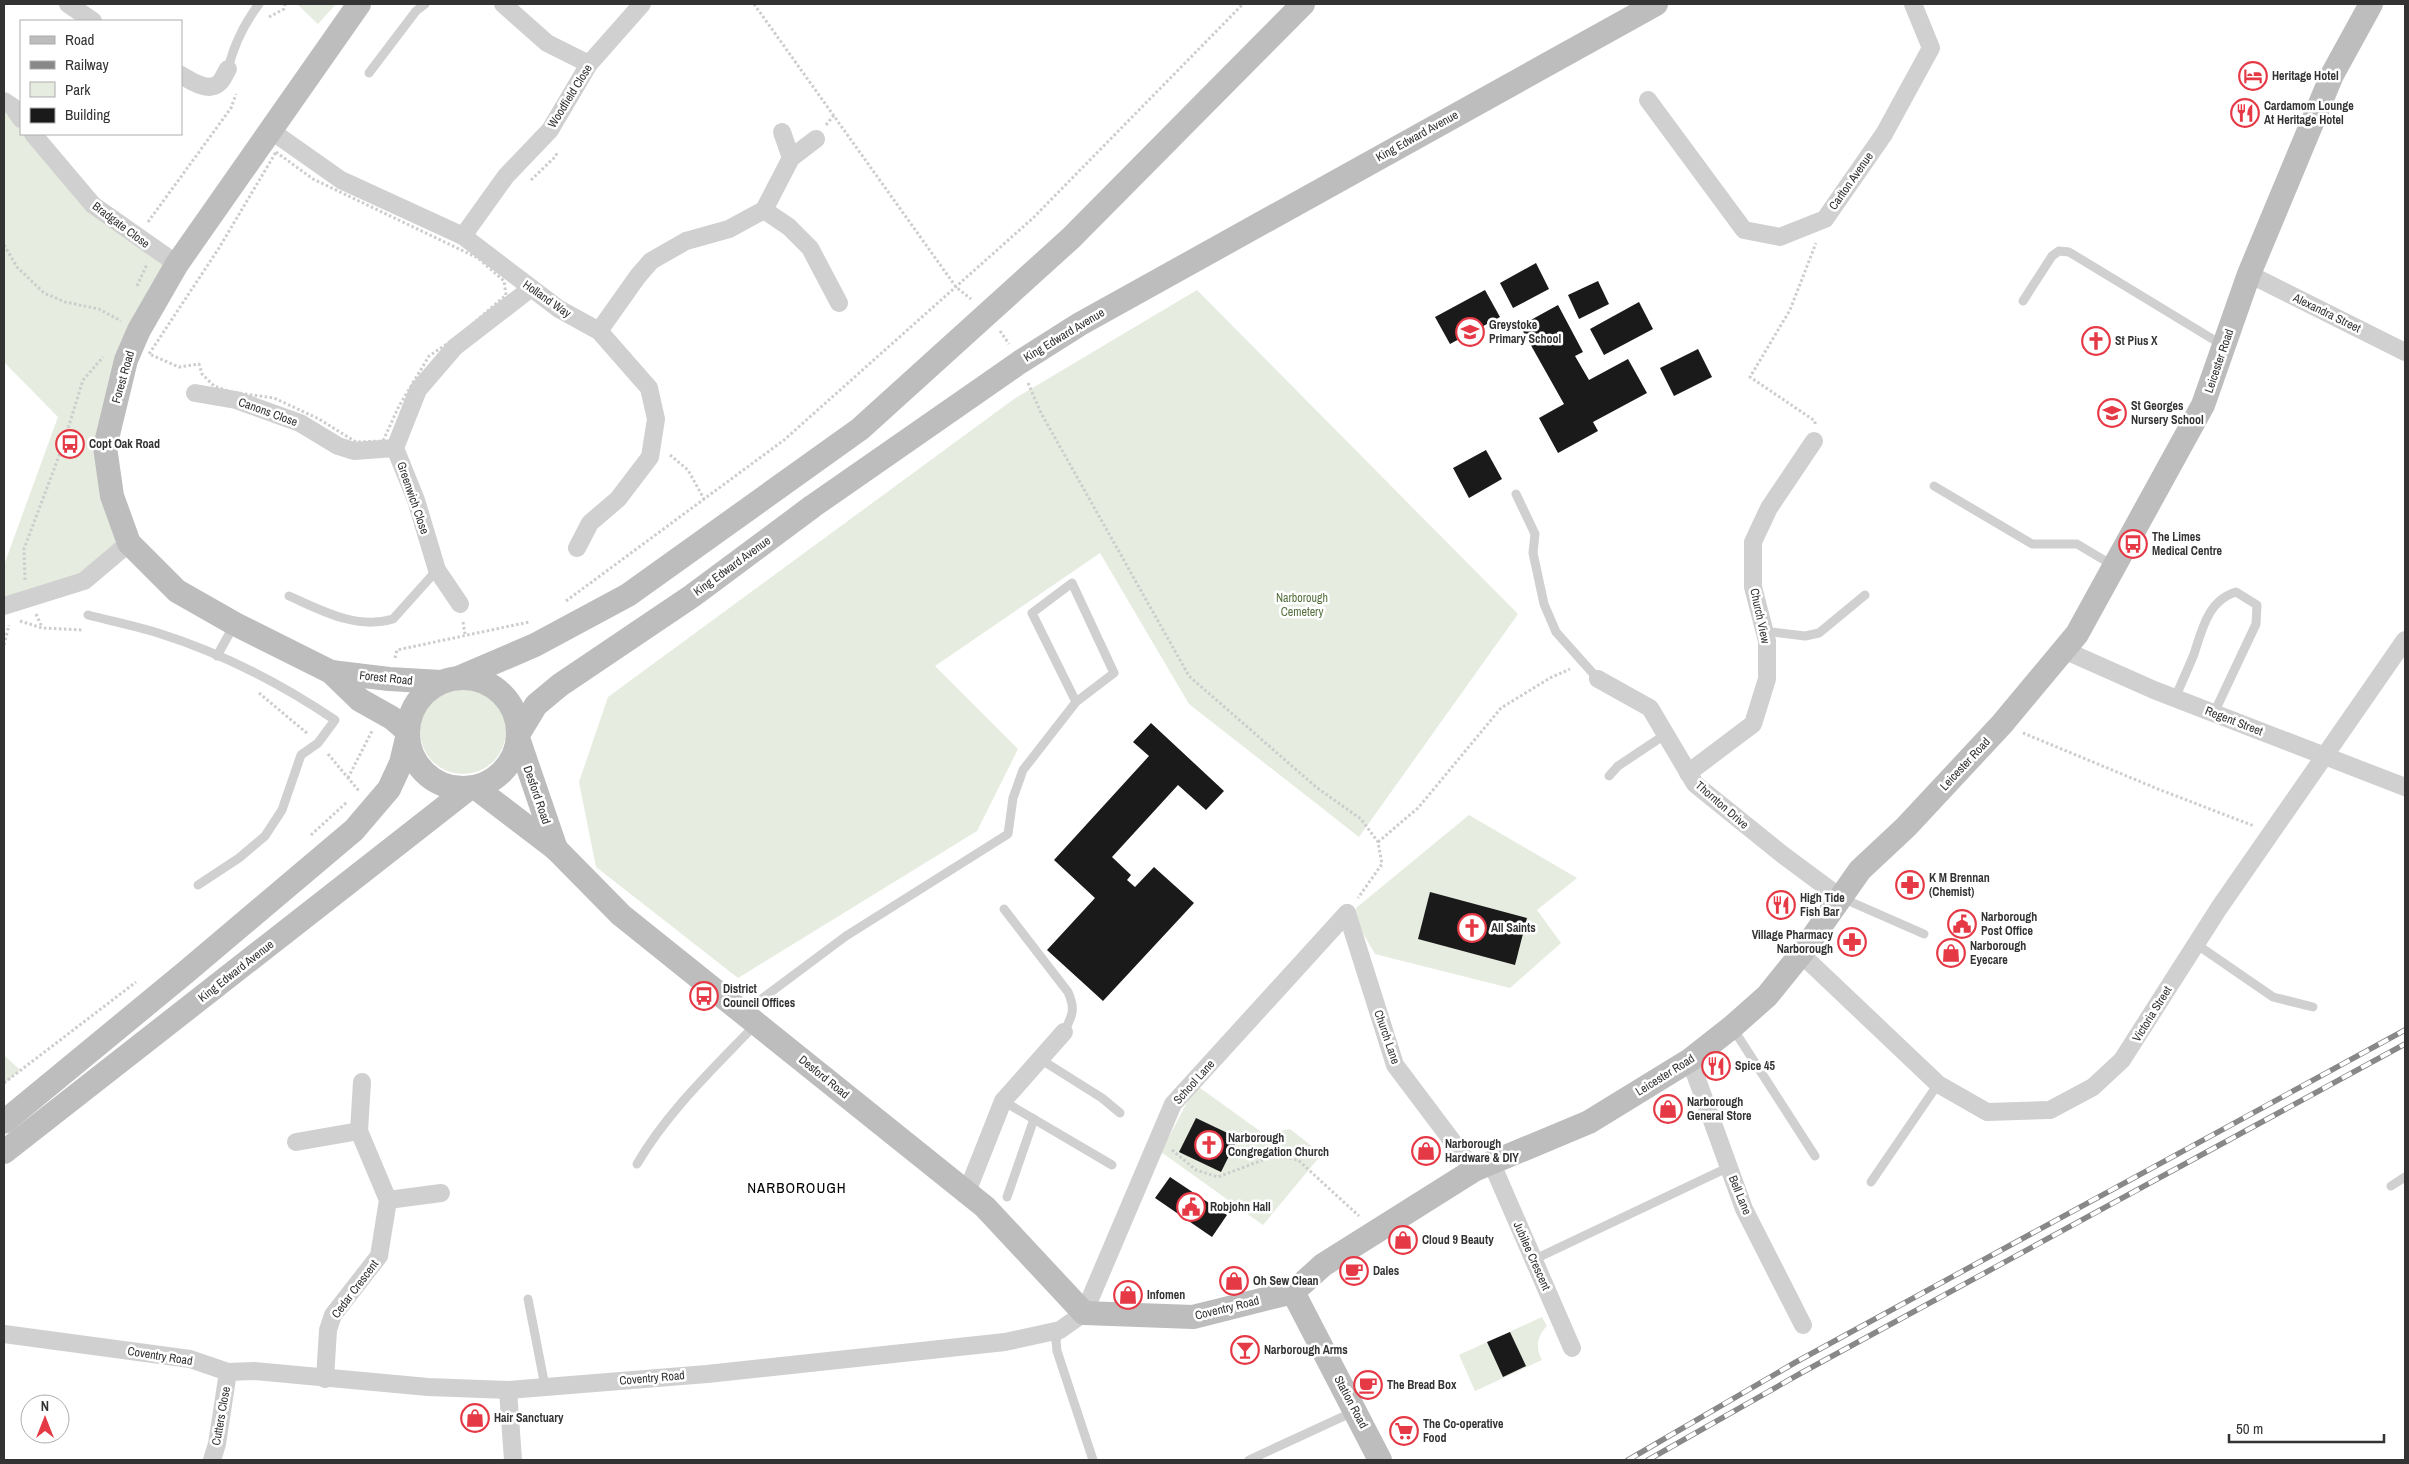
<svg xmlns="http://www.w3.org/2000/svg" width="2409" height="1464" font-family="'Archivo Narrow',sans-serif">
	<rect width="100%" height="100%" fill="#fff"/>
	<g fill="#e6ecdf">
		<path d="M297,4H336L318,24Z"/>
		<path d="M4,101L21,119V134H33L93,205L177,264L139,330L105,447L129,543L84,581L4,606V565L58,417L4,362Z"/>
		<path d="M1197,290L1518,614L1359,837L1189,704L1100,553L935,666L1018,749L977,831L738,978L596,867L579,782L608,697L1014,399Z"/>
		<circle cx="463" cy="731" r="43"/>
		<path d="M1469,815L1577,878L1537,910L1561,943L1510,988L1375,954L1357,923L1356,908Z"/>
		<path d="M4,1055L20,1070L4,1084Z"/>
		<path d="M1196,1085L1264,1134L1290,1129L1322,1154L1263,1225L1161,1152Z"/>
		<path d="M1542,1317L1547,1326C1537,1336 1535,1348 1542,1360L1475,1391L1459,1355Z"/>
	</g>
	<g fill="#1a1a1a">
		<path d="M1536,263L1549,289L1513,308L1500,283Z"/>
		<path d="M1598,281L1609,304L1579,319L1568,295Z"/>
		<path d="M1485,290L1500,317L1450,344L1435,317Z"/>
		<path d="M1639,302L1653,329L1604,355L1590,329Z"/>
		<path d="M1558,305L1583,352L1575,356L1589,380L1628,359L1647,393L1593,422L1598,431L1558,453L1539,418L1564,404L1520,326Z"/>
		<path d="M1698,349L1712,377L1674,396L1660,368Z"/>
		<path d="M1486,450L1502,479L1469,498L1453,468Z"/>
		<path d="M1151,723L1224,791L1206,810L1178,785L1112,857L1131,875L1127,880L1135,887L1154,867L1194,903L1103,1001L1047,950L1095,898L1054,860L1149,756L1133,742Z"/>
		<path d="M1430,892L1527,918L1515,965L1418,939Z"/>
		<path d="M1196,1118L1238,1138L1221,1172L1179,1152Z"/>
		<path d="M1170,1177L1227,1215L1212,1237L1155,1198Z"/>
		<path d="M1238,1268L1247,1288L1230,1295L1221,1274Z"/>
		<path d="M1510,1332L1526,1366L1503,1377L1487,1342Z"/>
	</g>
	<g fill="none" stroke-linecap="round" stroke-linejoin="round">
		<g stroke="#cdcdcd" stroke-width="3" stroke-dasharray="2.5 2.5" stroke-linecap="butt">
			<path d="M754,4L956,287L971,299"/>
			<path d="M269,17L284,9L285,4"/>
			<path d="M826,125L834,115"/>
			<path d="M276,152L313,179L478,258L504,281L506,295L460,335L429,356L399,406L383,441L356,442L319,419L274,398L231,392L214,386L202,374L199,364L179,367L149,354L219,248Z"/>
			<path d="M531,180L556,156L557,152"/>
			<path d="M148,222L231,108L236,94"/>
			<path d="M4,245L17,267L44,293L65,302L99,309L121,321"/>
			<path d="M137,286L147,264"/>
			<path d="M1000,331L1009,344"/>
			<path d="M1028,383L1041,413L1189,676L1316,787L1361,819L1378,842L1382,864L1358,898"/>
			<path d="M1815,424V421L1750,377L1790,310L1816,243"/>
			<path d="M670,455L688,470L704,499"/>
			<path d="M25,580L24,549L62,448L83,380L103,357"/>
			<path d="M566,601L784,440L1033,218L1243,4"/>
			<path d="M36,614L42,627"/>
			<path d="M20,621L42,628L83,630"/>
			<path d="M463,622L465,634"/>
			<path d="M4,645L9,625"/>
			<path d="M395,658L397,650L529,622"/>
			<path d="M259,693L308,734"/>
			<path d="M2023,733L2158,789L2254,826"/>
			<path d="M328,754L359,791"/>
			<path d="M348,778L372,731"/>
			<path d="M311,835L347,802"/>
			<path d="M1378,842L1418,808L1501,708L1550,678L1570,669"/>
			<path d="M4,1083L136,982"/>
			<path d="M1172,1150L1196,1170L1218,1177L1276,1155L1298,1160L1359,1216"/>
		</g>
		<g stroke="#d0d0d0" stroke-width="9">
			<path d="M228,69C234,44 244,24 259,4"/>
			<path d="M369,73L416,11L425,4"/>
			<path d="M2023,301L2052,256L2059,251L2069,252L2224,346"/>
			<path d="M1934,486L2032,544H2077L2114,566"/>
			<path d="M1516,494L1535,534L1533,553L1544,604L1556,632L1598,679"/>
			<path d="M289,596C321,610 356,630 393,619L437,570"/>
			<path d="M88,615C111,621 135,626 158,633C222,653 280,683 335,720L318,743L301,755L282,810L265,836L239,858L198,885"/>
			<path d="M1764,631L1805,636L1819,633L1865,595"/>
			<path d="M217,656L234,625"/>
			<path d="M2175,698C2181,684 2188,669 2194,654C2202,630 2208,600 2236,592L2257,605L2256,624L2214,713"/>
			<path d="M1609,776L1618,766L1666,734"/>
			<path d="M1842,898L1924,934"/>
			<path d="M1004,909L1068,992C1076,1010 1072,1016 1064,1032"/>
			<path d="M2196,944L2273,997L2313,1007"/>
			<path d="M744,1012L846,936L1008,834L1013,798L1023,770L1076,702L1114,673L1072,583L1032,613L1076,702"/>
			<path d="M1732,1027L1815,1156"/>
			<path d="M1040,1059L1102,1098L1120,1113"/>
			<path d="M1003,1101L1112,1165"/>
			<path d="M637,1164C668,1111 713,1069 755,1025"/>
			<path d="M1871,1182L1938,1084"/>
			<path d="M2391,1186L2405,1177"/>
			<path d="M1007,1197L1034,1119"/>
			<path d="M1533,1260L1729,1167"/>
			<path d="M528,1299L545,1386"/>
			<path d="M1060,1330L1056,1341L1057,1351L1093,1460"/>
			<path d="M1249,1460L1353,1412"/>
		</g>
		<g stroke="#d0d0d0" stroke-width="18">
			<path d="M68,4L93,21"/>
			<path d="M503,4L547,43L589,64"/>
			<path d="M181,75C191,81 209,93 219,83C223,80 225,73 228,69"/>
			<path d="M1648,100L1744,230L1780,237L1825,219L1884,134L1931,48L1913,4"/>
			<path d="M4,101L13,107L21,119"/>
			<path d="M270,130L341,180L463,236L559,309L599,331L649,388L656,419L650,457L618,499L590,523L577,548"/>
			<path d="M782,132L791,158"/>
			<path d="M33,134L93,205L177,264"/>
			<path d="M764,210L789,227L810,248L839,303"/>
			<path d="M463,236L506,176L550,130L589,64L642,4"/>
			<path d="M2249,274L2405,352"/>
			<path d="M599,331L638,276L651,261L686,241L729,229L764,210L791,158L816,139"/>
			<path d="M195,393L236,400L300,423L338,446L354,451L395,448"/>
			<path d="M460,604L437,570L416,500L395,448L418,390L455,347L530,289"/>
			<path d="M4,606L84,581L129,543"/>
			<path d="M2064,650L2154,690L2405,787"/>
			<path d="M1598,679L1650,708L1695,784L1783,855L1841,898"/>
			<path d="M1688,773L1753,724L1767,679V641L1753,587V542L1769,508L1814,441"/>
			<path d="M1347,913L1395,1065L1474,1170"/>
			<path d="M1801,954L1938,1084L1987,1112L2050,1110L2093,1087L2122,1060L2219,908L2405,640"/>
			<path d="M1690,1060L1744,1209L1803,1325"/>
			<path d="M359,1131L362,1082"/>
			<path d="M296,1142L359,1131L388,1200L379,1256L333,1315L328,1330L325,1379"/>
			<path d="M1492,1164L1572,1348"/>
			<path d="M967,1192L1003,1101L1064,1032"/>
			<path d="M388,1200L441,1193"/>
			<path d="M4,1334L190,1359L228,1372L254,1371L428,1387L508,1390L707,1374L1005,1342L1060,1330L1084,1313L1173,1104L1347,913"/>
			<path d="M508,1390L513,1460"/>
			<path d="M212,1460L217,1444L228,1372"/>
		</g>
		<g stroke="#bdbdbd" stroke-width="24">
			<path d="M359,4L177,264L139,330L126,360L105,447L112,496L129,543L177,591L235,624L331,672L360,700L392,718L407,731"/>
			<path d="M331,672L389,679L441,682"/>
			<circle cx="463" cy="733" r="55"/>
			<path d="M458,678L535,645L628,595L860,429L1071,238L1303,4"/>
			<path d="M519,733L536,705L560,685L692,596L813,506L1020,362L1080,324L1656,4"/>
			<path d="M519,741L556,849"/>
			<path d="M476,788L556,849L621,915L985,1207L1084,1313L1193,1317L1293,1292"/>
			<path d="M4,1122L186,972L354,830L389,789L401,763L407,738"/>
			<path d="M4,1152L468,789"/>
			<path d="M1293,1292L1323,1265L1474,1170L1589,1122L1690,1060L1732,1027L1767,996L1801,954L1860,870L1906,827L2002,724L2077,634L2203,405L2249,274L2332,75L2371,4"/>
			<path d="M1293,1292L1380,1460"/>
		</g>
		<defs>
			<g id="rail">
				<path d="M1628,1460L1796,1362L2405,1030"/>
				<path d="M1648,1460L1803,1372L2405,1044"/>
			</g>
		</defs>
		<use href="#rail" stroke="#888" stroke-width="5.5"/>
		<use href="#rail" stroke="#fff" stroke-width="4" stroke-dasharray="11" stroke-linecap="butt"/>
	</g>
	<defs>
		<symbol id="hotel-ring" viewBox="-11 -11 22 22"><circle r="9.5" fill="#fff" stroke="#e63946" stroke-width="1.5"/><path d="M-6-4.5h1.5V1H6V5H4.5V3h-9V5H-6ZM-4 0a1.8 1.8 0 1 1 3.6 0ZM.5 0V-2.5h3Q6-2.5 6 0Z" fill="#e63946"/></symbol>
		<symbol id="restaurant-ring" viewBox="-11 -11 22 22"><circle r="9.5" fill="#fff" stroke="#e63946" stroke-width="1.5"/><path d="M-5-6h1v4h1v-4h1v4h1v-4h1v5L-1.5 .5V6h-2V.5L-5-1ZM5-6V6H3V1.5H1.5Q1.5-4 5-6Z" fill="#e63946"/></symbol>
		<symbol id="school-ring" viewBox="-11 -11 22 22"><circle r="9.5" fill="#fff" stroke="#e63946" stroke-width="1.5"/><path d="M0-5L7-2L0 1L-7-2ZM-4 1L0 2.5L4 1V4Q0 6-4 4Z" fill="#e63946"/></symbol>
		<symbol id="church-ring" viewBox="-11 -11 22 22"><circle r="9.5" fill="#fff" stroke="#e63946" stroke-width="1.5"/><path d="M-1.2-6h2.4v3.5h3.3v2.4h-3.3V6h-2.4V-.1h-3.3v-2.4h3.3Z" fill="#e63946"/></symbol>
		<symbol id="bus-ring" viewBox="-11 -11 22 22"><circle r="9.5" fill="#fff" stroke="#e63946" stroke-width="1.5"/><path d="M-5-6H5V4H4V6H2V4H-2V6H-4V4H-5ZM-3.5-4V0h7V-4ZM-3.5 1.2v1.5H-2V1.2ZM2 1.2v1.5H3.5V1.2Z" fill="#e63946"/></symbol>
		<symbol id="pharmacy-ring" viewBox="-11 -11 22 22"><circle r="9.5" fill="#fff" stroke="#e63946" stroke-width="1.5"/><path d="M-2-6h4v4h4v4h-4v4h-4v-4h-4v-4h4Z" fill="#e63946"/></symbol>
		<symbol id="civic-ring" viewBox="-11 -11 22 22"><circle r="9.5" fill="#fff" stroke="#e63946" stroke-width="1.5"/><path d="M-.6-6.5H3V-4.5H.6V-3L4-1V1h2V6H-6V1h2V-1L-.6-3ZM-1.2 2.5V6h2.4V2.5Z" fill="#e63946"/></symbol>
		<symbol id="shop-ring" viewBox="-11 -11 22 22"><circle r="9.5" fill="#fff" stroke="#e63946" stroke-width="1.5"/><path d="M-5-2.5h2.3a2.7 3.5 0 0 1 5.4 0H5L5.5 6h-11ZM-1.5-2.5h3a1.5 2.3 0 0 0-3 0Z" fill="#e63946"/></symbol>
		<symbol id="cafe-ring" viewBox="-11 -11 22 22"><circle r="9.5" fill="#fff" stroke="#e63946" stroke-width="1.5"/><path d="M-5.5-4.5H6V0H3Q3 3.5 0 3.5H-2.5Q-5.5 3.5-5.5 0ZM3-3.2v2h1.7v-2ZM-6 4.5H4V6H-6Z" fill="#e63946"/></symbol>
		<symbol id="bar-ring" viewBox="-11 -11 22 22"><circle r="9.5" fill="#fff" stroke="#e63946" stroke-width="1.5"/><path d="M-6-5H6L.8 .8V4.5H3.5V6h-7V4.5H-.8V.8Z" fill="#e63946"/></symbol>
		<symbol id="supermarket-ring" viewBox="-11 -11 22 22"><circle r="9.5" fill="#fff" stroke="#e63946" stroke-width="1.5"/><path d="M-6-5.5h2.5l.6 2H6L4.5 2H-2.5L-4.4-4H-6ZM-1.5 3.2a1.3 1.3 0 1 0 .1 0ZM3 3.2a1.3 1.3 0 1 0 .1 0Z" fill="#e63946"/></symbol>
	</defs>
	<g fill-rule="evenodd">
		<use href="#hotel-ring" x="2237" y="60" width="32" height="32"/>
		<use href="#restaurant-ring" x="2229" y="97" width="32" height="32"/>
		<use href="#school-ring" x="1454" y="316" width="32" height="32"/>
		<use href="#church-ring" x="2080" y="325" width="32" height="32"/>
		<use href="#school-ring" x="2096" y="397" width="32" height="32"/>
		<use href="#bus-ring" x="54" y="428" width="32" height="32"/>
		<use href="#bus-ring" x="2117" y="528" width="32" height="32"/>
		<use href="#pharmacy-ring" x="1894" y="869" width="32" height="32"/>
		<use href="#restaurant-ring" x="1765" y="889" width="32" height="32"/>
		<use href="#civic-ring" x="1946" y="908" width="32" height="32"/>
		<use href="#church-ring" x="1456" y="912" width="32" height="32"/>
		<use href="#pharmacy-ring" x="1836" y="926" width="32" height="32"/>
		<use href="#shop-ring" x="1935" y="937" width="32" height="32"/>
		<use href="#bus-ring" x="688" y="980" width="32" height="32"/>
		<use href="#restaurant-ring" x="1700" y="1050" width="32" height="32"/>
		<use href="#shop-ring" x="1652" y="1093" width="32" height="32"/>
		<use href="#church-ring" x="1193" y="1129" width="32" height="32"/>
		<use href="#shop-ring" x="1410" y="1135" width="32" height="32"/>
		<use href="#civic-ring" x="1175" y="1191" width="32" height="32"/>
		<use href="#shop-ring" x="1387" y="1224" width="32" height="32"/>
		<use href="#cafe-ring" x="1338" y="1255" width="32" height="32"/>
		<use href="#shop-ring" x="1218" y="1265" width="32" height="32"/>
		<use href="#shop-ring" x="1112" y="1279" width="32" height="32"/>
		<use href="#bar-ring" x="1229" y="1334" width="32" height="32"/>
		<use href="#cafe-ring" x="1352" y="1369" width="32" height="32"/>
		<use href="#shop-ring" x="459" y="1402" width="32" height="32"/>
		<use href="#supermarket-ring" x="1388" y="1415" width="32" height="32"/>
	</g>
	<g text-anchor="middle" stroke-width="5" stroke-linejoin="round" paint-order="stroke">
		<g font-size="12" font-weight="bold" fill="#333" stroke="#fff" text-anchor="start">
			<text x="2272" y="80">Heritage Hotel</text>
			<text x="2264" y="110">Cardamom Lounge<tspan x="2264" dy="14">At Heritage Hotel</tspan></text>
			<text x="1489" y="329">Greystoke<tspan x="1489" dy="14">Primary School</tspan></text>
			<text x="2115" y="345">St Pius X</text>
			<text x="2131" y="410">St Georges<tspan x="2131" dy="14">Nursery School</tspan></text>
			<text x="89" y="448">Copt Oak Road</text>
			<text x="2152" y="541">The Limes<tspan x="2152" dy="14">Medical Centre</tspan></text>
			<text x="1929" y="882">K M Brennan<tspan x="1929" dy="14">(Chemist)</tspan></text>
			<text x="1800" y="902">High Tide<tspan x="1800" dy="14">Fish Bar</tspan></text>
			<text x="1981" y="921">Narborough<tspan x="1981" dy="14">Post Office</tspan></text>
			<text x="1491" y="932">All Saints</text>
			<text x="1833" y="939" text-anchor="end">Village Pharmacy<tspan x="1833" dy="14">Narborough</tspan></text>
			<text x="1970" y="950">Narborough<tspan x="1970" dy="14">Eyecare</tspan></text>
			<text x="723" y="993">District<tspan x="723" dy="14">Council Offices</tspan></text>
			<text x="1735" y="1070">Spice 45</text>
			<text x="1687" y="1106">Narborough<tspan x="1687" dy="14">General Store</tspan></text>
			<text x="1228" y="1142">Narborough<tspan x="1228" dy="14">Congregation Church</tspan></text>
			<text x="1445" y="1148">Narborough<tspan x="1445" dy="14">Hardware &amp; DIY</tspan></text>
			<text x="1210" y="1211">Robjohn Hall</text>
			<text x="1422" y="1244">Cloud 9 Beauty</text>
			<text x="1373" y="1275">Dales</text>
			<text x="1253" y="1285">Oh Sew Clean</text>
			<text x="1147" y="1299">Infomen</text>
			<text x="1264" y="1354">Narborough Arms</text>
			<text x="1387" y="1389">The Bread Box</text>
			<text x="494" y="1422">Hair Sanctuary</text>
			<text x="1423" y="1428">The Co-operative<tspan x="1423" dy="14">Food</tspan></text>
		</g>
		<g font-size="12" fill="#333" stroke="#fff">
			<text transform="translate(570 96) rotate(-58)" y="4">Woodfield Close</text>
			<text transform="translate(1417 136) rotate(-29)" y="4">King Edward Avenue</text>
			<text transform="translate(1851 181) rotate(-55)" y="4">Carlton Avenue</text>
			<text transform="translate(121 225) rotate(37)" y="4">Bradgate Close</text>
			<text transform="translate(547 299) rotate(35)" y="4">Holland Way</text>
			<text transform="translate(2327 313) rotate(26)" y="4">Alexandra Street</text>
			<text transform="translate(1064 335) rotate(-31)" y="4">King Edward Avenue</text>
			<text transform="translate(2219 361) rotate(-71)" y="4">Leicester Road</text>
			<text transform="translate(123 377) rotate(-74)" y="4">Forest Road</text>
			<text transform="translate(268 412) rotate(20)" y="4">Canons Close</text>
			<text transform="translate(413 498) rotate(71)" y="4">Greenwich Close</text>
			<text transform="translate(732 566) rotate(-36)" y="4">King Edward Avenue</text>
			<text transform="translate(1760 616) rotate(78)" y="4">Church View</text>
			<text transform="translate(386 678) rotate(6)" y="4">Forest Road</text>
			<text transform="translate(2234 721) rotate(21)" y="4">Regent Street</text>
			<text transform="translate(1965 764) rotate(-47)" y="4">Leicester Road</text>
			<text transform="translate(537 795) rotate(71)" y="4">Desford Road</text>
			<text transform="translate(1722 805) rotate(41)" y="4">Thornton Drive</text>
			<text transform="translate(236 971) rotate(-38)" y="4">King Edward Avenue</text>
			<text transform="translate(2152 1014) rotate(-58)" y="4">Victoria Street</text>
			<text transform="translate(1387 1037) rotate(71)" y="4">Church Lane</text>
			<text transform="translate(1665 1075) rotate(-32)" y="4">Leicester Road</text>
			<text transform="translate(824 1077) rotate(39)" y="4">Desford Road</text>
			<text transform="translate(1194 1082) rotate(-48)" y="4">School Lane</text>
			<text transform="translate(1740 1195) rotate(68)" y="4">Bell Lane</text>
			<text transform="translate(1532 1256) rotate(66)" y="4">Jubilee Crescent</text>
			<text transform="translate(355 1289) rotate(-53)" y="4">Cedar Crescent</text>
			<text transform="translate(1227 1308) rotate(-14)" y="4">Coventry Road</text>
			<text transform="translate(160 1356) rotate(9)" y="4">Coventry Road</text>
			<text transform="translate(652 1378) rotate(-5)" y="4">Coventry Road</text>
			<text transform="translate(1351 1402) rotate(62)" y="4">Station Road</text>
			<text transform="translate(221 1416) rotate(-80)" y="4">Cutters Close</text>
		</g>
		<g font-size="12" fill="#56703f" stroke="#fff">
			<text x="1302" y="602">Narborough<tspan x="1302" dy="14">Cemetery</tspan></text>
		</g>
		<g font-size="15" letter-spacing="1" fill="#000" stroke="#fff">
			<text x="797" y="1193">NARBOROUGH</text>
		</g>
	</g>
	<rect width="2409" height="1464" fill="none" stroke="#333333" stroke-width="10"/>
	<rect x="20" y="20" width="162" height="115" fill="#ffffff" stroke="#adadad"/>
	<rect x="30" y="36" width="25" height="8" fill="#bdbdbd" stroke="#adadad"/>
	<text x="65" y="45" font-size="15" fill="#333333">Road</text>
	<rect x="30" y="61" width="25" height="8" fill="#888888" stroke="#adadad"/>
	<text x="65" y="70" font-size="15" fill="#333333">Railway</text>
	<rect x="30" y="82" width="25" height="15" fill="#e6ecdf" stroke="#adadad"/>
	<text x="65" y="95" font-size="15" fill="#333333">Park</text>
	<rect x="30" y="108" width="25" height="15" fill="#1a1a1a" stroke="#adadad"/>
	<text x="65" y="120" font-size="15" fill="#333333">Building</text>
	<g transform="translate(45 1419)"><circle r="24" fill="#ffffff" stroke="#adadad"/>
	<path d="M0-4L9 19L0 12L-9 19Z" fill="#e63946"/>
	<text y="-8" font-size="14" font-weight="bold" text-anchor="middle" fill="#333333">N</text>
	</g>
	<path d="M2229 1434v8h155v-8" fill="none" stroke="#333333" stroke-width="2.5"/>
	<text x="2236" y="1434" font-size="15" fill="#333333" stroke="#ffffff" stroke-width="4" paint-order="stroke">50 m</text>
</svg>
